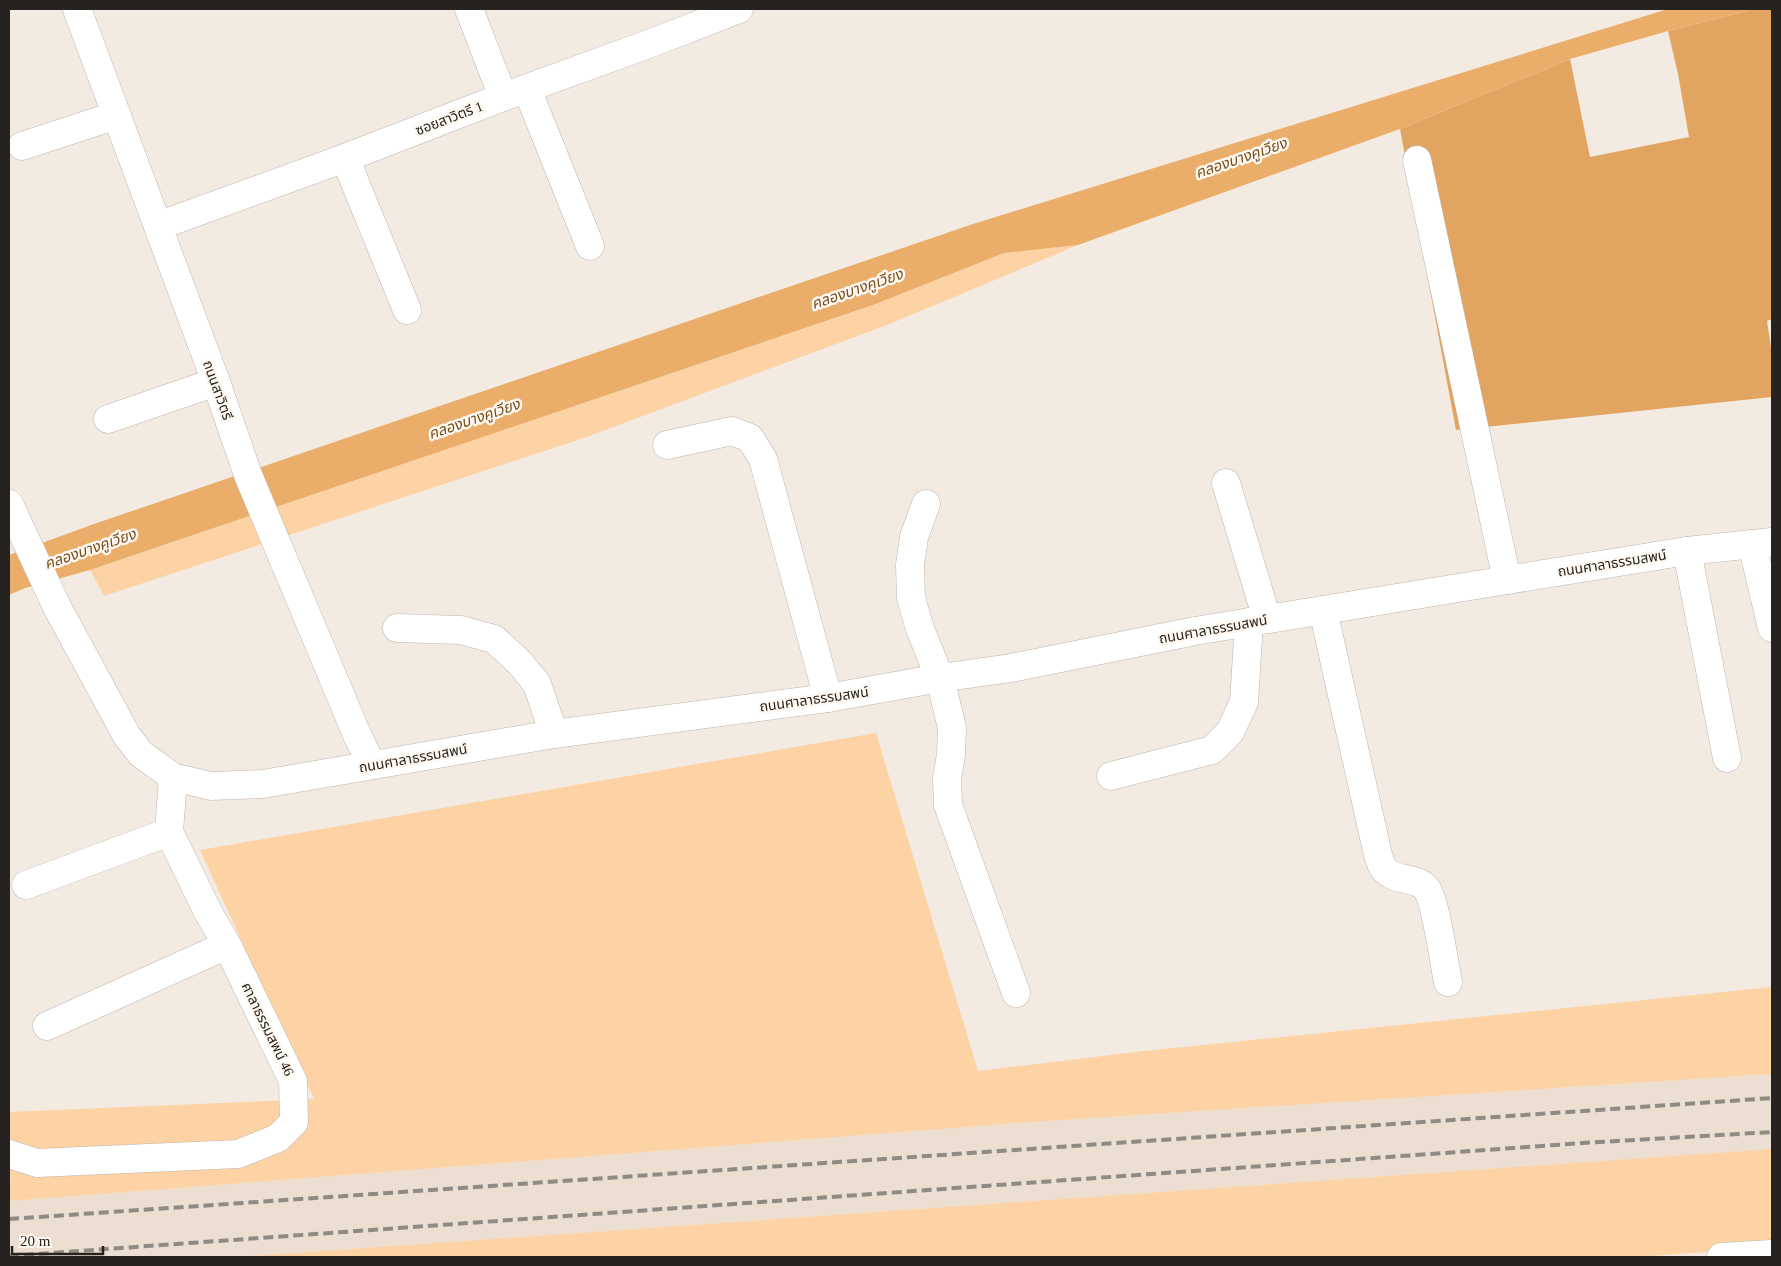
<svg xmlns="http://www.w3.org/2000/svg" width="1781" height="1266" font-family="'Times New Roman','Noto Sans Thai',serif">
	<rect width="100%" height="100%" fill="#f3ebe2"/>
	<path fill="#ecded0" d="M1772,1074V1149L238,1257H9V1201L1045,1121Z"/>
	<g fill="#fdd2a4">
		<path d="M1078,245L887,325L584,438L104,596L90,570L873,305L1004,253Z"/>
		<path d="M876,733L978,1071L1144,1051L1772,987V1074L1045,1121L9,1201V1180L11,1181L9,1169V1112L314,1099L200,850Z"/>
		<path d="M1772,1149V1247L1638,1257H238Z"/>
	</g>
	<path fill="#e2a561" d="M1755,9H1772V319L1767,321L1772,355V397L1456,430L1400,129L1570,59L1590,157L1689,137L1678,74L1668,31Z"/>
	<path fill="#ebae6a" d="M1668,9H1755L1668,31L1570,59L1400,129L1078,245L1004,253L873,305L90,570L25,588L9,595V555L94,524L973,224Z"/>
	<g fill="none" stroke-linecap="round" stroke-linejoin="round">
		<defs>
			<g id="minor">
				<path d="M77,9L216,382L248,475L358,737L372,765"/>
				<path d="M469,9L503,97"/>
				<path d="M527,89L590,246"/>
				<path d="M22,146L117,115"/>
				<path d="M345,158L407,310"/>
				<path d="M1417,160L1507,580"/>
				<path d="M158,226L345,158L503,97L654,42L739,9"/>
				<path d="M108,419L216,382"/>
				<path d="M667,445L732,431L750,438L763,459L828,698"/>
				<path d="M1226,483L1267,619"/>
				<path d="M9,504L56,605L127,736L141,754L173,777L211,786L263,784L554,734L828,698L940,678L1011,668L1195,631L1507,580L1687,551L1772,542"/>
				<path d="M926,504L914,537L910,565L911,598L920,629L940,678L952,728L951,755L947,778L948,805L1016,993"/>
				<path d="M1752,544L1772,628"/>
				<path d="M1687,551L1727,758"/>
				<path d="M1323,610L1378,855C1380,859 1381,866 1384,869C1395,882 1415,876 1426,888C1436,901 1444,963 1448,982"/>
				<path d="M397,628L461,630L494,639L520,663L537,684L554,734"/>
				<path d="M1111,776L1212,750L1230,732L1244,702L1249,622"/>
				<path d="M26,885L169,832"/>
				<path d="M47,1026L227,945"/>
				<path d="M9,1154L37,1163L238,1154L278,1138L294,1122L293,1081L227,945L208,912L169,832L173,777"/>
				<path d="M1721,1257L1772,1254"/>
			</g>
		</defs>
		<use href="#minor" stroke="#beb6ad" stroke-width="29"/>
		<use href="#minor" stroke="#fff" stroke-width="28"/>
		<g stroke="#8f8a84" stroke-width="4" stroke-dasharray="10 5" stroke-linecap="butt">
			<path d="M9,1219L1772,1098"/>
			<path d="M9,1256L1583,1143L1772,1132"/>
		</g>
	</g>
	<g text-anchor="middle" stroke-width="5" stroke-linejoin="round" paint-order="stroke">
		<g font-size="14" fill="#25221f" stroke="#fff8f1">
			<text transform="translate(449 118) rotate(-21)" y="5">ซอยสาวิตรี 1</text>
			<text transform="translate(218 390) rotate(70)" y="5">ถนนสาวิตรี</text>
			<text transform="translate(1612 563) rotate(-9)" y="5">ถนนศาลาธรรมสพน์</text>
			<text transform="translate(1213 629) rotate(-10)" y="5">ถนนศาลาธรรมสพน์</text>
			<text transform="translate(814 699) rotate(-8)" y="5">ถนนศาลาธรรมสพน์</text>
			<text transform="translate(413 758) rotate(-10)" y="5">ถนนศาลาธรรมสพน์</text>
			<text transform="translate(268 1029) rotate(64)" y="5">ศาลาธรรมสพน์ 46</text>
		</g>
		<g font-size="15" font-style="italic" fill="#774e1c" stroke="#fff8f1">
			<text transform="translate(1241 158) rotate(-19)" y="5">คลองบางคูเวียง</text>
			<text transform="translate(857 289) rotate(-19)" y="5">คลองบางคูเวียง</text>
			<text transform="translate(474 419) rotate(-19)" y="5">คลองบางคูเวียง</text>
			<text transform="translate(90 549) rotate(-19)" y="5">คลองบางคูเวียง</text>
		</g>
	</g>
	<rect width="1781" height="1266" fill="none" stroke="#25221f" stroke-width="20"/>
	<path d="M12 1246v8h91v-8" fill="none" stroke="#25221f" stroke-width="2.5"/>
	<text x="20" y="1246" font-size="15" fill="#25221f" stroke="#fff8f1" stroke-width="4" paint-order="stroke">20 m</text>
</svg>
